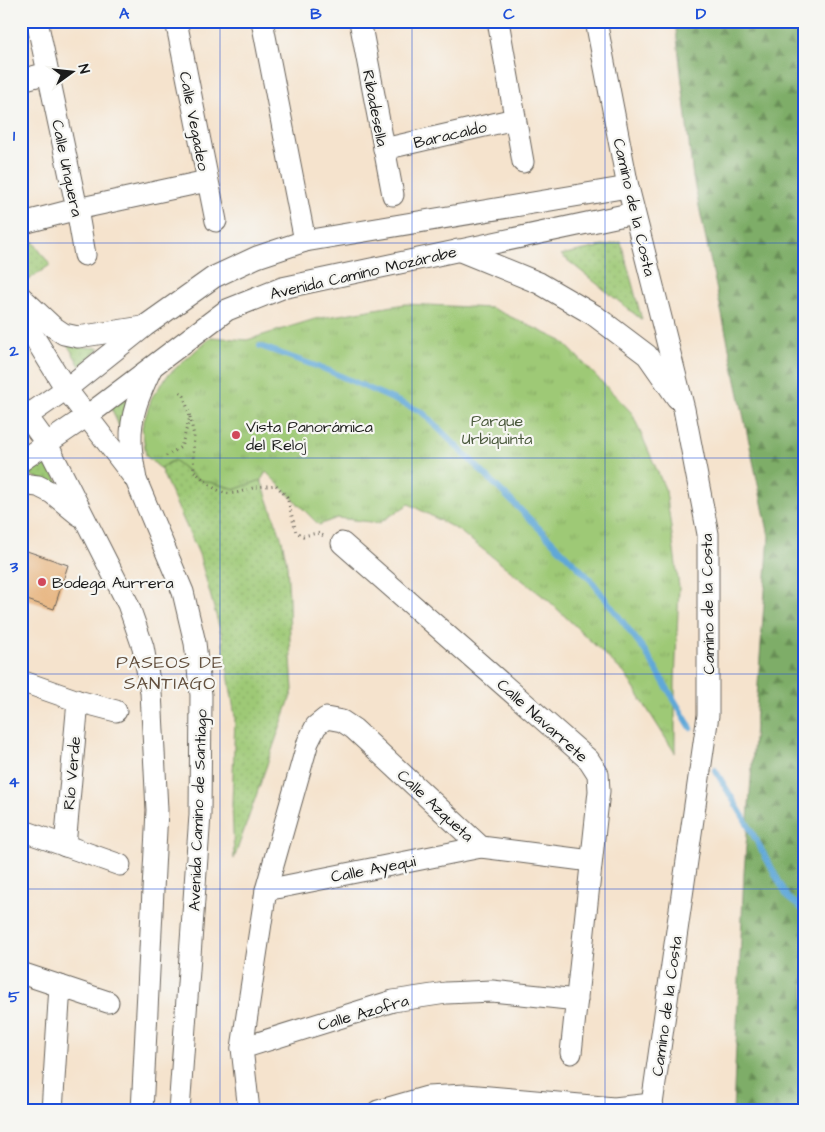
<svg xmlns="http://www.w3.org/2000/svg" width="825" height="1132" font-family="'Architects Daughter',sans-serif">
	<defs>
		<pattern id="grass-dots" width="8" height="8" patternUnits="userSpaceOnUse" patternTransform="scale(1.25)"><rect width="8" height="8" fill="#9ec976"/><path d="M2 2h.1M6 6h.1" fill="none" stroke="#88ac66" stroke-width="1.8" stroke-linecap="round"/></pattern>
		<pattern id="forest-firs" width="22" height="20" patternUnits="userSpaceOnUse" patternTransform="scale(1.25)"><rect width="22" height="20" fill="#7ead67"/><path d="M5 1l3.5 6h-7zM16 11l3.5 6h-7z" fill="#668c54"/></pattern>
		<pattern id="park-tufts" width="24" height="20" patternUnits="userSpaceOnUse" patternTransform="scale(1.25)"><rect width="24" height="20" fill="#9ec976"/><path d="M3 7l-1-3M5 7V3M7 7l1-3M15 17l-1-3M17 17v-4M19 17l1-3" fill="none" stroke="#88ac66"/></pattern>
	</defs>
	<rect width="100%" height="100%" fill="#f6f6f2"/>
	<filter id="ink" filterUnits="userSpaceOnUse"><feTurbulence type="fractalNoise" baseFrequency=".02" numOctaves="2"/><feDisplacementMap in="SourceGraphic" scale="10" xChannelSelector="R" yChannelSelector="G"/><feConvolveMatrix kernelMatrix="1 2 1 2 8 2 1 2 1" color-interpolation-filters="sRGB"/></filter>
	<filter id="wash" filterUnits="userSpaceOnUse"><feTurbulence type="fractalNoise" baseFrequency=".0096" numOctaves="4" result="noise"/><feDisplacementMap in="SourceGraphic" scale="20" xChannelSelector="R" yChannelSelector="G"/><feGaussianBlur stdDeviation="1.12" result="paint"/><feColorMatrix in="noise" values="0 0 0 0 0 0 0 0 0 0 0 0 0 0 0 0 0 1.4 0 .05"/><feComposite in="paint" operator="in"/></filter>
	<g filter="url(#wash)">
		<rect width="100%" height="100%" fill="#f5e3cd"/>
		<g fill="url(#grass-dots)" stroke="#5d7249">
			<path d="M21,225L50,265L21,285Z"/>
			<path d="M621,242L642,320L561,255Z"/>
			<path d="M67,344L82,347L100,348L80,366Z"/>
			<path d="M128,393L123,436L111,407Z"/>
			<path d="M42,455L62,489L47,483L22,471Z"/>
			<path d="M174,460L197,479L236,489L261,480L282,540L287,565L289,598L290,641L293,690L234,859L232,804L235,717L222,637L199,554L160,468Z"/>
		</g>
		<path fill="url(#forest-firs)" stroke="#4d6442" d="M675,21H804V1111H733L744,873L769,536L693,178Z"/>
		<path fill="url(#park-tufts)" stroke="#5d7249" d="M405,304L492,308L562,341L632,413L666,491L679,587L675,682V753L625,674L549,601L458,530L409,504L379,523L337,518L319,525L266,472L261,480L236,489L197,479L174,460L160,468L146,456L142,427L152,397L168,375L211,337L247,340L315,319Z"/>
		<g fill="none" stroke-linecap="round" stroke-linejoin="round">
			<g stroke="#61a8d8" stroke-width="6">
				<path d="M260,346L327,370L422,412L591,580L645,651L691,728"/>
				<path d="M715,770L744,818L788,898L804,910"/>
			</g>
		</g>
		<g id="blocks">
			<path fill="#e7b27c" d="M21,549L68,565L54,609L21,598Z"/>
		</g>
	</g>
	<g filter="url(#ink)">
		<use href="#blocks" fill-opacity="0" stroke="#68625a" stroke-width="1"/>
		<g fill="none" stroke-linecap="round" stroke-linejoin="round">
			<defs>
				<g id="minor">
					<path d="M37,21L77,209L85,255"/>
					<path d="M176,21L216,221"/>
					<path d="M262,21L305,241"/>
					<path d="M360,21L393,195"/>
					<path d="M498,21L523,162"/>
					<path d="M596,21L628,187L684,409L708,534V715L652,1104L654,1111"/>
					<path d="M21,80L48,73"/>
					<path d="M384,149L515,119"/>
					<path d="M27,222L77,209L207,181"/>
					<path d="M458,250L539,283L594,315L647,355L677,398"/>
					<path d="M21,297L52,326L64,334L78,337L143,327"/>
					<path d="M21,316L66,389L136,480L183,592L195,643L201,695L200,815L179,1111"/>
					<path d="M21,408L47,444L128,604L143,647L151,692L157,810L142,1111"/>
					<path d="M21,420L66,389L145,326L214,277L257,257L305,241L628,187"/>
					<path d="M21,461L87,416L227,310L282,288L634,213"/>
					<path d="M136,480C134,467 131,454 131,441C130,414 140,393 151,369"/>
					<path d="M21,484L38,486L52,493L79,515"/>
					<path d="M342,543L589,760L598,774L599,791L571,1053"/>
					<path d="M21,681L78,701L116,711"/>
					<path d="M21,830L120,865"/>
					<path d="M65,846L78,701"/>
					<path d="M266,890L481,847"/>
					<path d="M21,973L108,1002"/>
					<path d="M242,1048L393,1001L446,993L492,991L577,1000"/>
					<path d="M52,1111L60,986"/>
					<path d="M249,1111L242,1048L266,890L308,742L316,726L326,718L342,721L354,729L481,847L591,861"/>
					<path d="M378,1111L427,1097L466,1095L614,1108L652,1104"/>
				</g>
			</defs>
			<use href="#minor" stroke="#68625a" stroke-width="23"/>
			<g stroke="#68625a" stroke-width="3" stroke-dasharray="1 4" stroke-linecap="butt">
				<path d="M190,417L194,436L193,455L194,471C203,479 213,490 226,493C236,495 247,489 257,487C263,486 270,486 276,485L287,497L296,532L303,536L317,533L324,536"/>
				<path d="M166,456L181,447L190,417L184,396L179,391"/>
			</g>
			<use href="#minor" stroke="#fff" stroke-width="21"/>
		</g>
	</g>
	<path fill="none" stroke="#1d4ed8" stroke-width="1" stroke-opacity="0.55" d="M220,21V1111M412,21V1111M605,21V1111M21,243H804M21,458H804M21,674H804M21,889H804"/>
	<g fill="#d1495b" stroke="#f6f6f2" stroke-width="2">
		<circle cx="236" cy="435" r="5"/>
		<circle cx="42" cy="582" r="5"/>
	</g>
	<g text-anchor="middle" stroke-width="4.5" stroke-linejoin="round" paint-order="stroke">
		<g font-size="16" fill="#1c1c1c" stroke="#f6f6f2">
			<text transform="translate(376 108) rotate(79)" y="6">Ribadesella</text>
			<text transform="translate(195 121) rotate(79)" y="6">Calle Vegadeo</text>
			<text transform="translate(450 134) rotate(-13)" y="6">Baracaldo</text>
			<text transform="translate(68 168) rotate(78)" y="6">Calle Unquera</text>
			<text transform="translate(635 207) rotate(77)" y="6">Camino de la Costa</text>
			<text transform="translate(363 272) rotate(-13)" y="6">Avenida Camino Mozárabe</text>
			<text transform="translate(707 604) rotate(-91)" y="6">Camino de la Costa</text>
			<text transform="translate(543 720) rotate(42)" y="6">Calle Navarrete</text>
			<text transform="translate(71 773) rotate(-85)" y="6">Río Verde</text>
			<text transform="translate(436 805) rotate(43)" y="6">Calle Azqueta</text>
			<text transform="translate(197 810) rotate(-88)" y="6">Avenida Camino de Santiago</text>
			<text transform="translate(373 868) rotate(-11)" y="6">Calle Ayequi</text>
			<text transform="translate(666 1006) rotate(-82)" y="6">Camino de la Costa</text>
			<text transform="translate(363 1012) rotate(-16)" y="6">Calle Azofra</text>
		</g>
		<g font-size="16" fill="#4a593c" stroke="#f6f6f2">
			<text x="497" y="426">Parque<tspan x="497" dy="18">Urbiquinta</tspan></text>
		</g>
		<g font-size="16" fill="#1c1c1c" stroke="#f6f6f2" text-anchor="start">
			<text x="246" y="432">Vista Panorámica<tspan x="246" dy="18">del Reloj</tspan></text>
			<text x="52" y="588">Bodega Aurrera</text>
		</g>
		<g font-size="18" letter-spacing="1" fill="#63503e" stroke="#f6f6f2">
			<text x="170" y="668">PASEOS DE<tspan x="170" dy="21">SANTIAGO</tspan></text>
		</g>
	</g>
	<rect width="825" height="1132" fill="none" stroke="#f6f6f2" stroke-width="55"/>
	<g transform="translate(72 72) rotate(75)" stroke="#f6f6f2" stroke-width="4" paint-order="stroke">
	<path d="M0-4L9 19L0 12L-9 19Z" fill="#1c1c1c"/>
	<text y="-8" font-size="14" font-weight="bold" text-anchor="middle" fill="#1c1c1c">N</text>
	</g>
	<rect x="28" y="28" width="770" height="1076" fill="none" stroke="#1d4ed8" stroke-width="2"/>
	<g font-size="16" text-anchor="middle" font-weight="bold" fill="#1d4ed8">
		<text x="124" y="19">A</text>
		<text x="316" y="19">B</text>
		<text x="509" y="19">C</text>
		<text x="701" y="19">D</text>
		<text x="14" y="141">1</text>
		<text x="14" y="356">2</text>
		<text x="14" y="572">3</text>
		<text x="14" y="787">4</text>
		<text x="14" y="1002">5</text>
	</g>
</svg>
